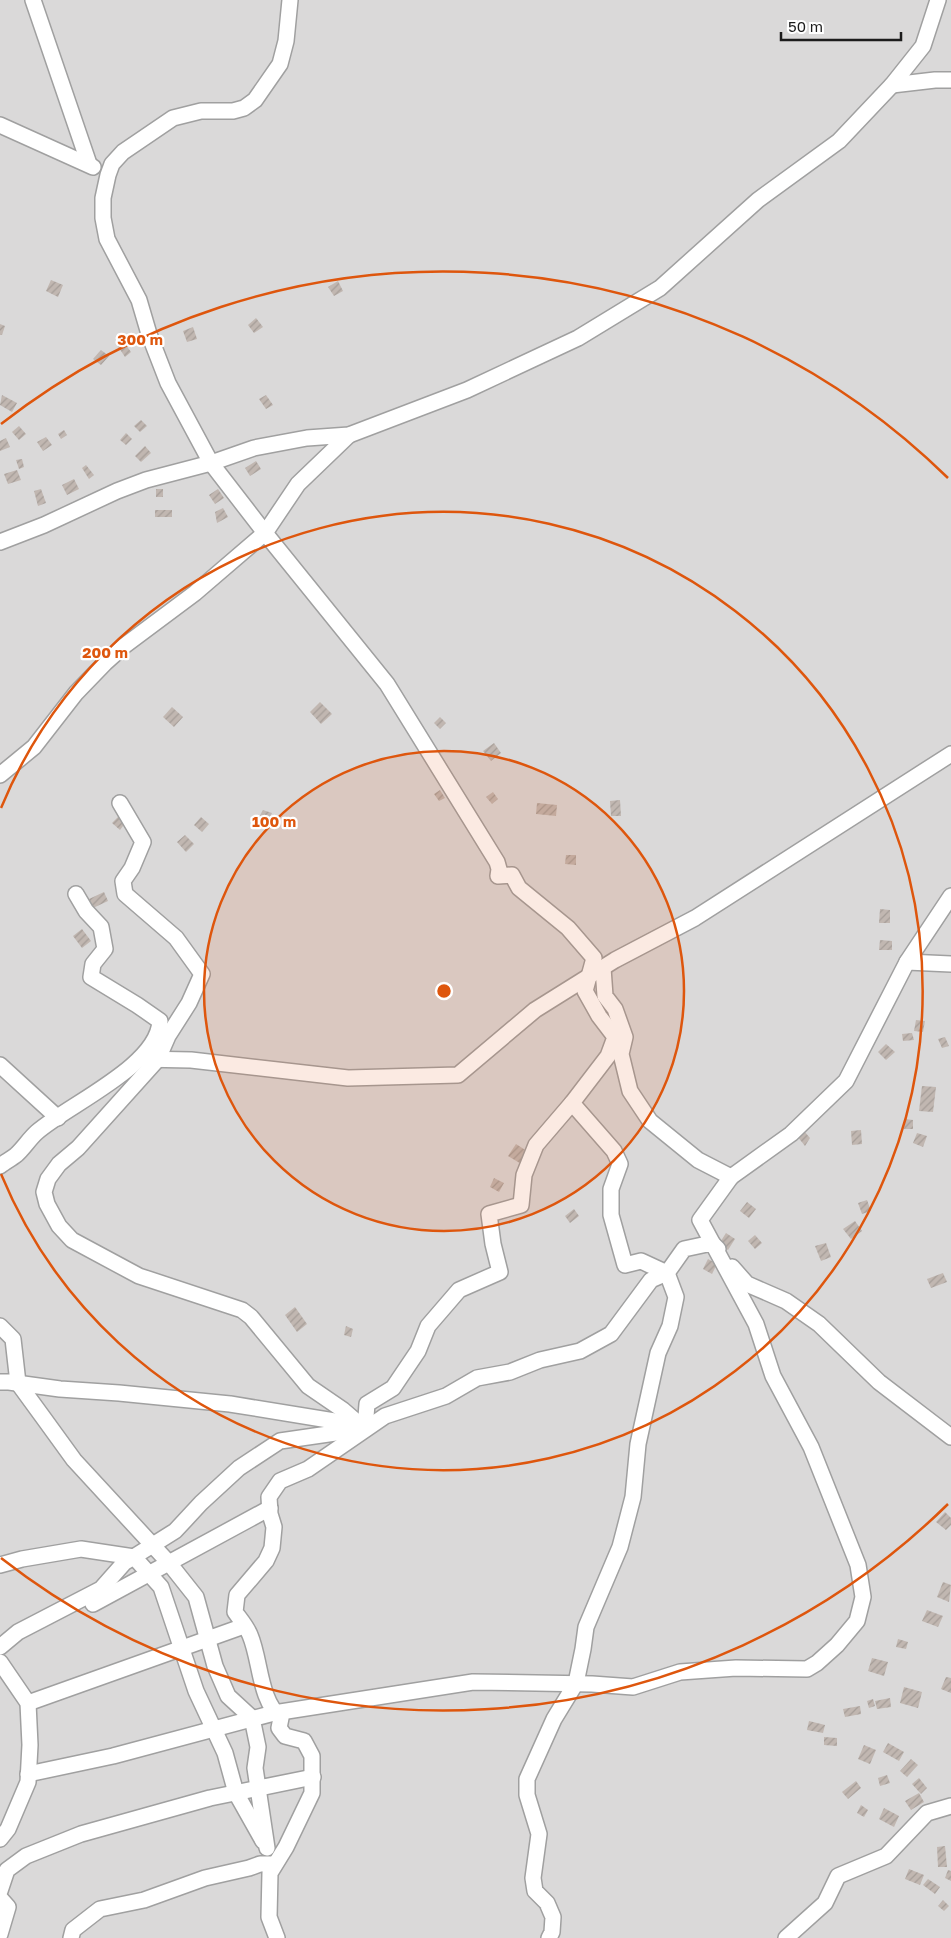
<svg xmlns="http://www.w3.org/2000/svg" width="951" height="1938" font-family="'Golos Text',sans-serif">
	<defs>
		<pattern id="building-hatch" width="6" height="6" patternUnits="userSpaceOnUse" patternTransform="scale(1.25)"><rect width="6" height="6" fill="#c1b7b1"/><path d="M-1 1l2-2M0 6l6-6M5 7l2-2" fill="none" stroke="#a59d98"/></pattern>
	</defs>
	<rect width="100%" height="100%" fill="#ede8e1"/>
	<rect fill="#dad9d9" x="0" y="0" width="951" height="1938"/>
	<g fill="url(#building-hatch)">
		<path d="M51,280L63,285L58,297L46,291Z"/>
		<path d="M338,281L343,291L334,296L328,287Z"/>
		<path d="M256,318L263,327L254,333L248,325Z"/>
		<path d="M0,324L5,326L2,335H0Z"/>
		<path d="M193,327L197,339L187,342L183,331Z"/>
		<path d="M123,341L131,352L125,357L117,345Z"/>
		<path d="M101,350L109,356L101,365L93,359Z"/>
		<path d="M2,395L17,403L12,412L0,405Z"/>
		<path d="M266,395L273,405L266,409L259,399Z"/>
		<path d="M141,420L147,426L140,432L134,426Z"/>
		<path d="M19,426L26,434L19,440L12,432Z"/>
		<path d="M64,430L67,435L61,439L58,434Z"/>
		<path d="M126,433L132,439L126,445L120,440Z"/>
		<path d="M46,437L52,445L43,451L37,442Z"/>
		<path d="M6,438L10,447L0,451V441Z"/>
		<path d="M145,446L151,453L141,462L135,456Z"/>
		<path d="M22,459L24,467L19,469L16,460Z"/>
		<path d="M256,461L261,469L250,476L245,468Z"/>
		<path d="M86,465L94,475L89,479L82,468Z"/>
		<path d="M17,470L21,480L8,484L4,474Z"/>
		<path d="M74,479L79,489L67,495L62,485Z"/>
		<path d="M41,489L46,503L38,506L34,491Z"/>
		<rect x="156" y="489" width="7" height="8"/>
		<path d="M218,489L224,498L215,504L209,495Z"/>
		<path d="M223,508L228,517L217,523L215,512Z"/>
		<rect x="155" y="510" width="17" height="7"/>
		<path d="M320,702L332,714L321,724L310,712Z"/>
		<path d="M172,707L183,717L174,727L163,717Z"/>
		<path d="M440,717L446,723L440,729L434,723Z"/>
		<path d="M494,743L501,753L491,761L483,751Z"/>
		<path d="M440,790L445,798L439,801L434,794Z"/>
		<path d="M493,792L498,799L492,804L486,797Z"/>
		<path d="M620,800L621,816H611L610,801Z"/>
		<path d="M537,803L557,805L556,816L536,814Z"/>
		<path d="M263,810L272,813L267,823L258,819Z"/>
		<path d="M119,816L126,822L120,830L112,823Z"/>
		<path d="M201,817L209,824L202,832L194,825Z"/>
		<path d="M185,835L194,844L186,852L177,842Z"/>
		<path d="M566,855H576V865L565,864Z"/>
		<path d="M104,892L108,901L93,908L89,899Z"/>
		<path d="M880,909L890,910V923H879Z"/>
		<path d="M82,929L91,941L82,948L73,936Z"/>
		<path d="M880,940L892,941V950H879Z"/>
		<path d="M916,1020L925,1021L923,1032L914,1031Z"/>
		<path d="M912,1033L914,1040L903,1041L902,1034Z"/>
		<path d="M945,1037L949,1046L942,1048L938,1039Z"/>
		<path d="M886,1044L895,1052L886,1060L878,1052Z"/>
		<path d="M922,1086L936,1087L933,1112L919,1111Z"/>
		<path d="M905,1119L913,1120V1129H904Z"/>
		<path d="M861,1130L862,1144L852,1145L851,1131Z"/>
		<path d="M804,1131L810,1138L805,1146L797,1136Z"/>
		<path d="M917,1133L927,1136L923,1147L913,1143Z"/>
		<path d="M516,1144L530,1153L523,1165L508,1156Z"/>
		<path d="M494,1178L504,1183L499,1192L490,1187Z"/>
		<path d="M867,1200L871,1211L862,1214L858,1203Z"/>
		<path d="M747,1202L756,1209L749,1218L740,1211Z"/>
		<path d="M574,1209L579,1216L570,1223L565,1216Z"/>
		<path d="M855,1221L862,1231L851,1239L843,1229Z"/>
		<path d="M726,1233L735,1239L728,1250L719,1244Z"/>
		<path d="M755,1235L762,1243L755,1249L748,1241Z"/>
		<path d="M826,1243L831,1257L821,1261L815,1246Z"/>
		<path d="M708,1259L717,1264L712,1274L703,1269Z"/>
		<path d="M943,1273L947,1282L931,1288L927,1279Z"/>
		<path d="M295,1307L307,1324L297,1332L285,1315Z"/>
		<path d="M346,1326L353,1329L351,1337L344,1335Z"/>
		<path d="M945,1512L951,1518V1525L946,1530L936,1522Z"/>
		<path d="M943,1582L951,1585L949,1602L937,1597Z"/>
		<path d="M927,1610L943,1616L938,1627L922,1621Z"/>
		<path d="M898,1639L908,1642L906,1649L896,1647Z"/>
		<path d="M872,1658L888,1662L884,1676L868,1671Z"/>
		<path d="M946,1677L951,1678V1693L941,1689Z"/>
		<path d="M904,1687L922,1692L918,1708L900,1703Z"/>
		<path d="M890,1698L891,1707L877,1709L875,1701Z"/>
		<path d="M873,1699L875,1706L869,1708L867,1701Z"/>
		<path d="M860,1706L861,1714L845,1717L843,1709Z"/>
		<path d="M809,1721L825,1725L823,1733L807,1730Z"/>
		<path d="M824,1737L837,1738V1746L824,1745Z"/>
		<path d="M888,1743L904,1752L899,1761L883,1752Z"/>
		<path d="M864,1745L876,1750L870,1764L858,1759Z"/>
		<path d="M911,1759L918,1765L907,1777L900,1771Z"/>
		<path d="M887,1775L890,1783L880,1786L878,1778Z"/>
		<path d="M919,1778L927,1788L921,1794L912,1784Z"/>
		<path d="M856,1781L861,1788L848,1799L842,1792Z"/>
		<path d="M919,1793L924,1802L911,1810L905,1801Z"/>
		<path d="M861,1805L868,1810L864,1817L857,1813Z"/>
		<path d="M884,1808L899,1816L894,1827L879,1819Z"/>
		<path d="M945,1846L947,1867H938L937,1847Z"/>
		<path d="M909,1869L924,1875L920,1885L905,1879Z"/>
		<path d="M948,1870L951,1871V1881L945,1878Z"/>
		<path d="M928,1879L940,1887L935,1894L923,1885Z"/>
		<path d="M943,1900L949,1906L944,1911L938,1906Z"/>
	</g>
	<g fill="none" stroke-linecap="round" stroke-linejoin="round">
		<defs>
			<g id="street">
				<path d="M33,0L89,164"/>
				<path d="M290,0L286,41L280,64L255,100L244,108L233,111H201L173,118L123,152L112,164L108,175L103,198V218L107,239L139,300L149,334L168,383L211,463L265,533L387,684L497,862L499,869L498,876L512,875L519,888L568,928L594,958L585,991L599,1016L615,1037L608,1056L572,1103L614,1151L620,1164L611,1189V1215L625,1265L641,1261L667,1273L676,1297L670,1326L658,1353L638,1444L633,1497L620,1547L586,1627L583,1649L576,1683L554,1719L527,1779V1795L539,1834L533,1878L535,1891L547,1903L553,1917L552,1932L549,1938"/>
				<path d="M892,85L935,80H951"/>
				<path d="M0,125L93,167"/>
				<path d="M0,542L44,525L117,491L146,480L211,463L254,448L307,438L349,435L467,390L578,338L660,288L758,200L839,141L892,85L923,46L938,0"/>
				<path d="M0,775L34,747L76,693L105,663L124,646L195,593L265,533L298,484L349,435"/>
				<path d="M120,803L143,842L132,868L123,881L125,894L176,938L202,974L189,1003L168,1036L158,1059L78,1148L59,1164L48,1179L44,1192L47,1204L59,1226L72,1240L139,1276L242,1310L251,1317L308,1386L343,1410L365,1429"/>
				<path d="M907,962L951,964"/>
				<path d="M140,1059L191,1060L348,1078L458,1075L535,1010L615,960L695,918L951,754"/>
				<path d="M0,1065L58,1118"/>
				<path d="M0,1166C5,1162 11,1159 16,1155C24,1148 29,1139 37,1132C69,1104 158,1066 160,1021L137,1005L91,977L93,964L105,949L101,927L86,911L76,894"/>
				<path d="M731,1177L791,1134L846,1081L907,962L951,896"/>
				<path d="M732,1267L747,1284L786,1301L819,1324L879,1382L951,1437"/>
				<path d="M0,1326L13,1339L18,1383L45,1420L74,1460L169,1563L196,1597L215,1666L228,1696L252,1718L258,1747L255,1768L267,1848"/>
				<path d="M0,1382H9L60,1389L119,1393L230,1404L359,1425"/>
				<path d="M365,1429L367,1404L393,1388L418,1351L428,1326L459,1290L500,1272L493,1244L489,1214L521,1205L524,1175L536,1145L572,1103"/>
				<path d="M0,1565L22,1559L81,1549L134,1557L161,1587L196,1691L225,1753L236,1793L263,1841"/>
				<path d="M93,1604L270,1508"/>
				<path d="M0,1647L18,1632L101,1589L124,1563L175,1531L201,1503L239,1468L280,1441L363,1429"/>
				<path d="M0,1662L28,1703L30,1745L28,1782L8,1829L0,1839"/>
				<path d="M28,1703L244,1626"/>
				<path d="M28,1774L113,1756L274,1713L473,1682L592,1684L633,1687L680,1672L736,1668L807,1669L817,1663L837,1645L857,1621L863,1597L858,1565L811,1447L773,1376L756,1324L700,1220L731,1177L698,1160L650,1121L630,1091L621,1054L625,1037L615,1009L605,996L603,968"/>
				<path d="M0,1891L7,1870L26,1856L81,1834L210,1798L313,1777"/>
				<path d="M0,1898L8,1907L0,1934"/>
				<path d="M71,1938L73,1930L100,1909L144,1900L205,1878L249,1868L260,1864H275"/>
				<path d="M277,1938L269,1917L270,1873L286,1847L312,1793V1756L304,1741L285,1736L279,1728L281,1718C259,1700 261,1661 250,1635C247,1627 240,1619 235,1612L237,1595L266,1561L272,1548L274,1527L270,1514L269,1497L280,1481L308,1469L385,1416L446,1396L477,1378L510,1372L540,1360L580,1351L611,1334L651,1280L667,1273L684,1249L712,1243L718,1249"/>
				<path d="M786,1938L825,1903L838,1876L886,1856L927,1813L951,1806"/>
			</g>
		</defs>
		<use href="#street" stroke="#a0a0a0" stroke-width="18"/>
		<use href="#street" stroke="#fff" stroke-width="15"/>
	</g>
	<circle cx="444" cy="991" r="240" fill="#de560d" fill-opacity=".12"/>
	<g fill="none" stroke="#de560d" stroke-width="2.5">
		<circle cx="444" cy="991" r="240"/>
		<path d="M1 808A479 479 0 1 1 1 1174"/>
		<path d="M948 1504A719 719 0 0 1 1 1558M1 424A719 719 0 0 1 948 478"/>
	</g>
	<circle cx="444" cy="991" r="8" fill="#de560d" stroke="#fff" stroke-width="2.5"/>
	<g font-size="15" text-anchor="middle" font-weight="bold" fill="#de560d" stroke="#fff" stroke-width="4.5" stroke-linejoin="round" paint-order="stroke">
		<text x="140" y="345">300 m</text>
		<text x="105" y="658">200 m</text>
		<text x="274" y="827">100 m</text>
	</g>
	<path d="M781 32v8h120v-8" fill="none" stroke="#1c1c1c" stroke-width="2.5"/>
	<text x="788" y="32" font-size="15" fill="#1c1c1c" stroke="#ffffff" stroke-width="4" paint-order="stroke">50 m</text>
</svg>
